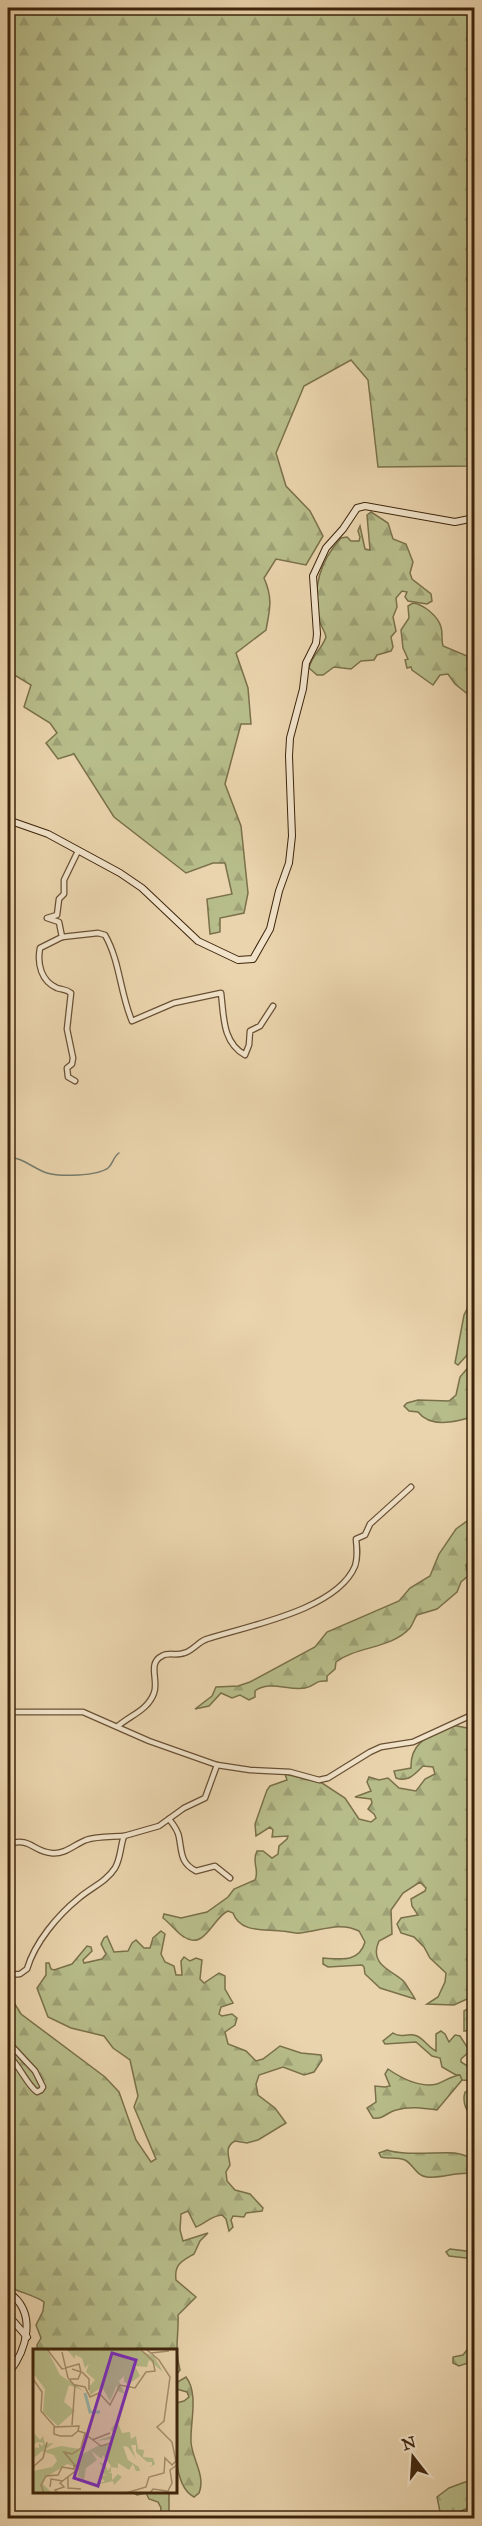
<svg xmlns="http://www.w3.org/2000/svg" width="482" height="2526" font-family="'IM FELL Great Primer',serif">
	<defs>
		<pattern id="forest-firs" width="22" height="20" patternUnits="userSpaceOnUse" patternTransform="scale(1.5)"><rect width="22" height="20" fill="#b7bd8a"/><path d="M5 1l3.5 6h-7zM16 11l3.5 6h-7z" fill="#9ea276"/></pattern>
	</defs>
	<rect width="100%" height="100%" fill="#ead4ad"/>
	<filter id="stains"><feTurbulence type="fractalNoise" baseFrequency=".00333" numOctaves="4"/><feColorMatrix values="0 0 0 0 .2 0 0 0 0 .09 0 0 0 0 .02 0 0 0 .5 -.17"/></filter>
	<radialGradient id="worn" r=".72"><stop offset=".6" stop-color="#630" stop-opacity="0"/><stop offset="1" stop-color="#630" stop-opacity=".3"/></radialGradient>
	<path fill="#b7bd8a" stroke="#7a704a" stroke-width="1.5" d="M441,2031L445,2034L449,2042L455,2035L460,2036L467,2047L474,2042L472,2049L461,2059V2062L469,2067L474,2066V2081L462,2080L459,2075H456L442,2067L440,2058L432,2056L416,2042L385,2044L383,2041L393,2033C401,2039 408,2032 417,2036C424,2039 429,2048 436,2051V2034Z"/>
	<g fill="url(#forest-firs)" stroke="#7a704a" stroke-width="1.5">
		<path d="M8,8H474V146L470,154L474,160V466L378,467L368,380L351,360L304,386L276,453L286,486L310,511L323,536L306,565L276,559L264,578C273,598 270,609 266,630L236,653L248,688L251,724H241L225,784L241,826L248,893L244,913L220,918V932L210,934L207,899L232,894L225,863H213L186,873L114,817L74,754L58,759L46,743L57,733L50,723L24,707L31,685L8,671Z"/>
		<path d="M371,512L388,523L393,539L406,544L413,562L410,573L412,579L431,594L432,601L427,604L408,601L405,597L407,592L402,591L396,598L397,607L393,617L396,631L391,637L393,647L391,651L377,655L374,660L361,661L351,669L334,667L323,675H317L309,668C312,655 322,649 326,637C325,630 320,626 319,619C312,588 320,561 341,538L347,537L351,541H359L360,537L358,531L360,526L365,549L370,550L367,515Z"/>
		<path d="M413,603C423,604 438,616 441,627C443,633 441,639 443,646L467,656L468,671L474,674V699L455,684L448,674L440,675L433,685L412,670L411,667L407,668L405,660L408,659L403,648L401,630L409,618L408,606Z"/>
		<path d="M474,1295V1416C457,1422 431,1429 418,1412L409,1411L404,1406L407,1403L418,1400L449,1401L456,1395L460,1377L471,1364L468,1354L458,1365L455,1363L464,1315Z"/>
		<path d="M474,1516V1554L466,1565L468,1576L461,1582L457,1592L437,1609L417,1615C414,1619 413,1624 410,1628C391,1649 357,1646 336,1662L335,1669L327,1676V1681C314,1680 316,1686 305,1688C289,1691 269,1680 255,1691V1697L249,1700L240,1695L232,1698L221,1693L209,1706L195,1709L212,1696L216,1687L238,1686L250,1682L315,1647L327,1632L399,1601L410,1588L430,1576L439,1554L456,1529Z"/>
		<path d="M452,1725L467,1728L474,1733V2000L467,1999L454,2005L427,2004L438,1997L445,1982L446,1973L430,1958L424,1947L414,1937L401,1933L397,1924L401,1918L418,1915L412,1906L411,1899L425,1891L426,1888L420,1882L403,1893L391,1910L392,1934L379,1941C367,1967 398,1972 405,1983C408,1988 413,1995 415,1999L380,1988L365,1974L364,1967L362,1965L328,1967L323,1964V1958C340,1959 359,1963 365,1942L359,1931C339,1921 321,1931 300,1933C294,1934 287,1931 281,1931C264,1929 240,1933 233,1913L228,1911C213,1917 205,1951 184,1937C177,1933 171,1924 163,1918L164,1914L181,1918L207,1912L228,1897L234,1889L255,1880C260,1870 251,1862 257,1851H263L272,1858L278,1854L279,1846L287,1839L288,1836L272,1837L273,1830L270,1827L256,1836L255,1824L267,1790L270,1786L287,1780L285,1774L322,1783L345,1798L359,1819L371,1822L376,1818L374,1814L368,1809L372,1803L371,1799L355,1797L371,1791L367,1782L369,1777L379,1780L388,1778L399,1788L416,1791L425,1779L435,1774L433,1767L423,1766C416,1773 408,1783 396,1778L394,1771L411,1768C410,1741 430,1736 452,1725Z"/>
		<path d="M161,1931L165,1934L161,1954L165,1962L174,1966L176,1975H182L181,1961L184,1957L190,1961L196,1958L202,1960L200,1979L204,1983L219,1973L225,1976V1989L233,2003L221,2007L219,2014L222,2016L232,2014L237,2018L235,2025L225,2032L228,2044L246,2051L256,2061L263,2059L280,2046L301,2053L321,2055L322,2060L314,2072L304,2075L283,2067L259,2075L256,2084L258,2095L275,2108L286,2123L258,2140L247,2143L235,2141C224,2147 229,2156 230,2165L226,2172L227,2181L235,2190L250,2194L263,2208L262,2211L246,2213L244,2217L233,2216L231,2220L233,2227L229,2231L226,2219L222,2215C212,2215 205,2224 196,2227L188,2211L181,2214L180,2230L183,2241L208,2233L200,2241L194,2254C182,2261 174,2264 176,2280L196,2297L178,2315C179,2336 174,2348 180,2370L176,2375V2350H37V2345L41,2338L36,2325L43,2311L44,2302C39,2297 16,2291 8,2286V1993L21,2014L105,2077L119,2092L136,2140L151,2162L156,2159L134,2107L138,2096L130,2060L113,2048L104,2036L71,2028L48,2017L37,1988L46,1975V1963H49L51,1969L54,1970L72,1964L87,1946L91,1947L92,1951L83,1960L84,1963L102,1959L106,1954L101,1944L104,1938L107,1936L114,1952L128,1951L132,1943L136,1940L144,1948H150L153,1938Z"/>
		<path d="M474,2005V2024L470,2030L464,2031V2011Z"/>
		<path d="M388,2069C401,2078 420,2088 437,2084C445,2081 451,2076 460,2075L462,2080L437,2110C423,2108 410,2106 396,2110C387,2112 383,2120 373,2118L367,2108L376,2102L375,2086L385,2087L390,2086L385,2074Z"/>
		<path d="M471,2090L474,2091V2118C466,2112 462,2102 465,2092Z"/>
		<path d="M387,2150C405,2156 435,2152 455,2153C462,2154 468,2157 474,2158V2174C460,2170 443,2179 427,2177C416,2176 414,2165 405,2160C397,2157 388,2159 381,2157L379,2153Z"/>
		<path d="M450,2249L474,2252V2259L449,2256L446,2252Z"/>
		<path d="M474,2341V2361L459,2366L453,2363V2357L463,2355Z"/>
		<path d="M186,2377C199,2394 190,2422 191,2442C192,2459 206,2476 199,2493L194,2497C170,2485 175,2426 176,2403L184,2401L189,2397L187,2392L176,2389V2383Z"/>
		<path d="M465,2482H474V2505L459,2512L443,2515L440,2512L437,2497L449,2488Z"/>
		<path d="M132,2492H169V2517L160,2515L161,2508L158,2502L149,2499L146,2493L137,2495Z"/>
	</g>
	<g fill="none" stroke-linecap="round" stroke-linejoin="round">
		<path stroke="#747c6d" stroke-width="1.5" d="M8,1157C22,1157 34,1169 47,1173C60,1177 97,1176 108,1168C113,1164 113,1157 119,1153"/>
		<defs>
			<g id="street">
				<path d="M62,937L98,933L105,935C120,961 120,993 132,1021L174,1003L221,993C224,1016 222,1042 245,1055L249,1045L250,1031L260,1026L273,1006"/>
				<path d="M75,1081L68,1077L67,1068L72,1064L73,1058L67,1029L71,993C66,989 63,990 57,988C41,981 37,964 40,948L62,937L59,922L47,918L57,915L59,899L64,894V880L78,851"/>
				<path d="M8,1712H83L149,1741L217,1765L250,1770L290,1772L319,1780L328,1778L370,1752L381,1747L413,1742L474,1714"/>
				<path d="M118,1726C131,1715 148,1710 154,1693C159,1681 147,1663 162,1656C168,1652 177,1656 184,1653C193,1651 199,1641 207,1639C247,1626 337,1610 355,1566C358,1557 357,1548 356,1539L365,1535L370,1524L411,1487"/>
				<path d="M169,1819C173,1824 178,1830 179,1837C182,1852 180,1863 196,1871L215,1866L230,1878"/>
				<path d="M8,1844C31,1837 32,1851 51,1853C65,1855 75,1844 86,1840C98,1836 111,1837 124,1836"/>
				<path d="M8,1975L20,1974L27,1969C35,1942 58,1915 79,1898C92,1887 106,1882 115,1868C121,1858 120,1847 124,1836L159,1826L184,1808L205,1798L217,1765"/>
				<path d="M8,2042L35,2071L43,2087L41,2090L37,2092C27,2085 20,2066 8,2055"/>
				<path d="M456,2518L462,2514"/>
			</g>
			<g id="secondary">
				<path d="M8,820L48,834L120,873L142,888L198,941L238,960L253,959L270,929L279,891L289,863L292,836L289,756L290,738L303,689L306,663L316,643L317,634L313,576L326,548L343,529L357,508L365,506L455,522L474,518"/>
				<path d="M8,2292C38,2312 27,2350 8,2374"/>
				<path d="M8,2315L27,2337"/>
			</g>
		</defs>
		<use href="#street" stroke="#685034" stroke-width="7"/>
		<use href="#secondary" stroke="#3d240b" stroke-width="8"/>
		<use href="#street" stroke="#f1e3ca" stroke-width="4.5"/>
		<use href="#secondary" stroke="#f1e3ca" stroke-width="6"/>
	</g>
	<g transform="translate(33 2349)">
		<rect width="144" height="144" fill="#ead4ad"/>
		<path d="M0,0H14L27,26L51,42L36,36L31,53L42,62L25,77L10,63L12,40L0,24ZM34,1H105L121,7L130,23L116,11L114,18L102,17L107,27L96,35L91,33V27L86,32L92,45L103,49L84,42V36L77,52L69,38L57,46L56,38L62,31L53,23L56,15L52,19L49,9L42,6V10ZM84,72L89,84L97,83L98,90L103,87L105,100L111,101L110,108L120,109L122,115L119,117L116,118L119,116V113H114L103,103V96H98L103,110L95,98L90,97L95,111L106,118L107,122H103L100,115L96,121L85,114V119L78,118V123L75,124H79V131L85,125L89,128L81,136L80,132L63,136L72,132L66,128L73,126L67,123L72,121L66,113L72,115L75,122L78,117L70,106L69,110L58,102L64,111L53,119L51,131L45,127L46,119L34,115L12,129L10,135L18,143L0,144V122L19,118L24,112L21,106L9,102L0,110V98L6,99V94L9,97L11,94L4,93L0,97V83L7,91L10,87L12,95L21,94L10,102L28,97L47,100L50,105L66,96H78V90L63,92L81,86L78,80Z" fill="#b7bd8a"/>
		<path fill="none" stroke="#98b7af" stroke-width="3" d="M52,44L57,63H67"/>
		<path fill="none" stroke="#a58e6c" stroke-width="1.5" d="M14,0L29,20L46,15L48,23M29,3L35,29L41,36M118,4L136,2M49,23L56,30V41M0,30L9,43L8,62L22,78L46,77L45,82L52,84L48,99L39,105L31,103L45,120L27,134L31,138L22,141L25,144M37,30H45L48,23L39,20M39,76L42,36L52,38L57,48L66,44L77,56L87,36L102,39L113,23L122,22L120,12L107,0M21,78V85L27,87H39L45,82M52,85L68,97L78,94M59,91L77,84M0,118L10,109L14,93M35,128V139L48,140M17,138L18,130L30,132M11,144L8,136L13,127L25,126L29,118L41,120V116M93,144L113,138L116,128L131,124L132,109L139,116L143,112L139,93L124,78L131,72L137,28L126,11L113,0M117,144L120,140L134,142M134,144L139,134L137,121L144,116"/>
		<path fill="#7b2cbf" fill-opacity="0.15" stroke="#7b2cbf" stroke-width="3" d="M79,4L103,11L65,137L41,129Z"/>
		<rect width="144" height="144" fill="none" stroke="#3d240b" stroke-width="3"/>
	</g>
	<rect width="482" height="2526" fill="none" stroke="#ead4ad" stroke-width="30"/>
	<rect x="9" y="9" width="464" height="2508" fill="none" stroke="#3d240b" stroke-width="3"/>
	<rect x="15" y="15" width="452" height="2496" fill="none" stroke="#3d240b" stroke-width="1.5"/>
	<g transform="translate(413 2457) rotate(343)" stroke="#f1e3ca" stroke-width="4.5" paint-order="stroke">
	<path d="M0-4.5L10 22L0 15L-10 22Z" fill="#3d240b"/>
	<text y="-9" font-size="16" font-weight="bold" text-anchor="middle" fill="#3d240b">N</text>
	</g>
	<rect width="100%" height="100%" filter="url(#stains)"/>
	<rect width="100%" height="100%" fill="url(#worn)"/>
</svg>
